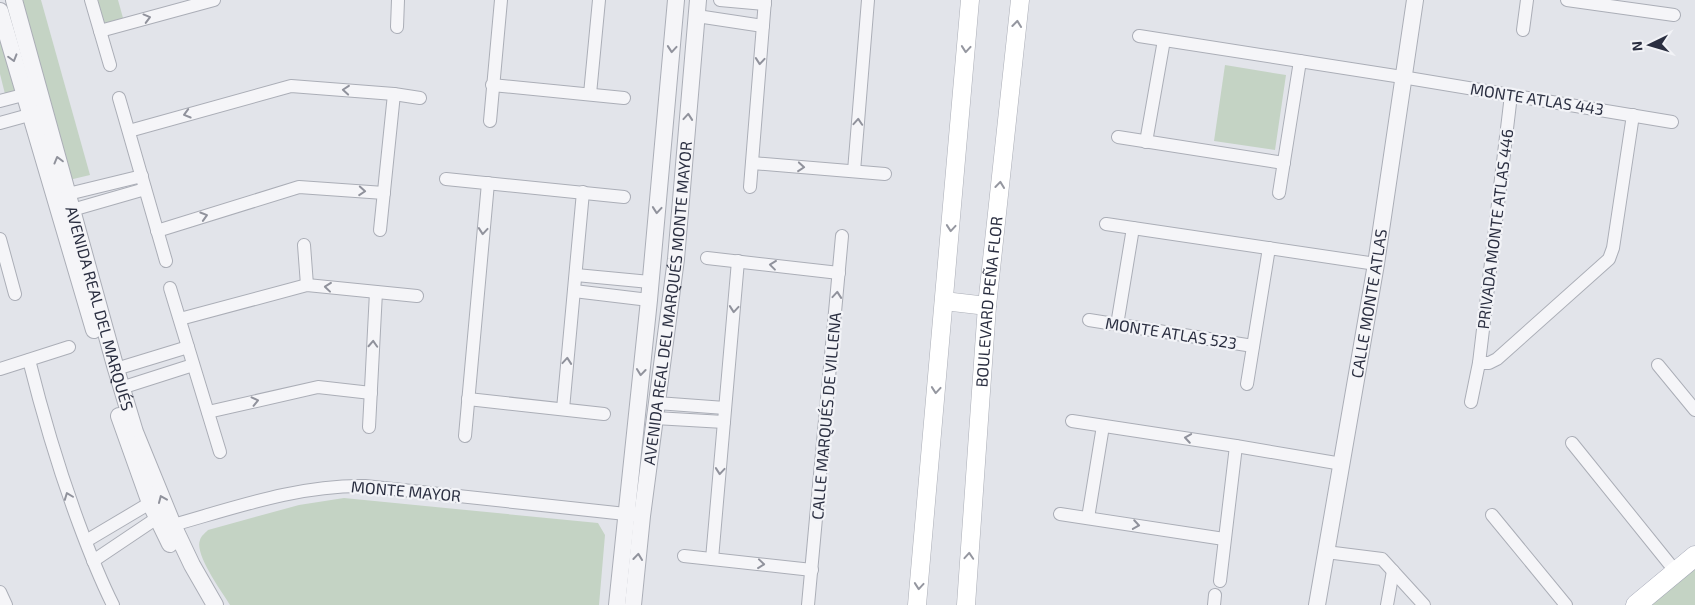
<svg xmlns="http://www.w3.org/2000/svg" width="1695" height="605" font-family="'Exo 2',sans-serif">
	<rect width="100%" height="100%" fill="#e2e4ea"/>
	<g fill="#c4d3c4">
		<path d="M19,0H41L90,175L69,180Z"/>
		<path d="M98,0H118L123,18L104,25Z"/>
		<path d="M0,29L17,91L5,94L0,74Z"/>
		<path d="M1225,65L1286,75L1275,150L1214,141Z"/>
		<path d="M344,498L598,523L605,535L599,605H230C222,592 194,554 200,540C201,536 205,533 208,530L299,505Z"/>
		<path d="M1695,567V605H1652Z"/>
	</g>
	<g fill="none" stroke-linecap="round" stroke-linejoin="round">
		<defs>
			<g id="minor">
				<path d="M91,0L110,65"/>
				<path d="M720,0L765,4"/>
				<path d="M1567,0L1674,15"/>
				<path d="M697,16L763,26"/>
				<path d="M397,27L398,0"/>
				<path d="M1523,30L1527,0"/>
				<path d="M100,31L214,0"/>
				<path d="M1139,36L1402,77L1672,122"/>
				<path d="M492,85L624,98"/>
				<path d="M590,94L599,0"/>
				<path d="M119,98L166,261"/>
				<path d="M0,101L23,95"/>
				<path d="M490,121L501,0"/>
				<path d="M0,123L29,115"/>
				<path d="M129,131L291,86L394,94L420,98"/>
				<path d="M1118,137L1284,163"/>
				<path d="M1146,142L1164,40"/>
				<path d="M752,163L885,174"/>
				<path d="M854,171L868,0"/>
				<path d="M446,179L624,197"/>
				<path d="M750,187L765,0"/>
				<path d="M1279,193L1300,61"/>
				<path d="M68,194L142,176"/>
				<path d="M72,210L145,189"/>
				<path d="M1106,224L1376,264"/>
				<path d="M380,230L394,94"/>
				<path d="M157,231L299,187L384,193"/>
				<path d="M0,239L15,294"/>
				<path d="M304,245L307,285"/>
				<path d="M707,258L839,273"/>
				<path d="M576,275L650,282"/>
				<path d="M170,288L220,452"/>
				<path d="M574,291L649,300"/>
				<path d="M180,319L307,285L417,296"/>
				<path d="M1089,320L1253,346"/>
				<path d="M1117,325L1133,228"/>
				<path d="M29,360C43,416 59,470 79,524C89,551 100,579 113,605"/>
				<path d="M1479,363H1489L1497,359L1609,259L1613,248L1633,115"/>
				<path d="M1658,365L1695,410"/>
				<path d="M0,369L69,347"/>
				<path d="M116,369L188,347"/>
				<path d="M1247,384L1269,248"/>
				<path d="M121,388L193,365"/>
				<path d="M468,399L604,414"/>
				<path d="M1471,402L1479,363L1511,95"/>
				<path d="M657,403L725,408"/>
				<path d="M563,409L583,192"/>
				<path d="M208,412L318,387L371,393"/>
				<path d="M655,418L724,422"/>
				<path d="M1072,421L1236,446L1342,464"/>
				<path d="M369,427L376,292"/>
				<path d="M465,436L488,183"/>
				<path d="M1572,443L1676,572"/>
				<path d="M1060,514L1224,539"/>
				<path d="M1492,515L1566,605"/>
				<path d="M1088,518L1103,426"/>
				<path d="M173,525C237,507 298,485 365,486L635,515"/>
				<path d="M86,541L150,503"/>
				<path d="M1326,552L1382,559L1424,605"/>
				<path d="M684,556L812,570"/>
				<path d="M712,559L738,261"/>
				<path d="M93,561L157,518"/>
				<path d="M1220,581L1236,446"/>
				<path d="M0,592L6,605"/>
				<path d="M808,605L842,236"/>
				<path d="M1214,605L1215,595"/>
				<path d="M1387,605L1393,571"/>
			</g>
			<g id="tertiary">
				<path id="s1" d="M14,0L116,369L135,432L173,525L192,565L215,605"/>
				<path d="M0,11L94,330"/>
				<path d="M119,416L150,503L170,544"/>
				<path d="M617,605L649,300L676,0"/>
				<path id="s2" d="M633,605L642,516L676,259L698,0"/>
				<path id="s3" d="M1317,605L1376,264L1415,0"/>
			</g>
			<g id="secondary">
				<path d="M944,301L987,306"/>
				<path d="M917,605L970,0"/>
				<path id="s4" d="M966,605L987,306L1020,0"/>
			</g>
			<path id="primary" d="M1636,605L1695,556"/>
		</defs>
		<use href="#minor" stroke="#abaeb7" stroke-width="14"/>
		<use href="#tertiary" stroke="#abaeb7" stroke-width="18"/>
		<use href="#secondary" stroke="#abaeb7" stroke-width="19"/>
		<use href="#primary" stroke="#a2a6b5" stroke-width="21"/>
		<use href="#minor" stroke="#f5f5f8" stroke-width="12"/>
		<use href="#tertiary" stroke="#f5f5f8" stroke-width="16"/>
		<use href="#secondary" stroke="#fff" stroke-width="18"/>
		<use href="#primary" stroke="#fff" stroke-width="20"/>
	</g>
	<defs><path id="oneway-chevron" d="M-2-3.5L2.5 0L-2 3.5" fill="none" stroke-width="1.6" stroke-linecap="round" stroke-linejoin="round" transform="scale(1.25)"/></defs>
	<g stroke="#90929c">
		<use href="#oneway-chevron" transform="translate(147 18) rotate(-15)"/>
		<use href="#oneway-chevron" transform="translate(672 49) rotate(95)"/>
		<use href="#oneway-chevron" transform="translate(13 58) rotate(74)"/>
		<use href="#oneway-chevron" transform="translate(760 61) rotate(95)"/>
		<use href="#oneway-chevron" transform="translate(346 90) rotate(-175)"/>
		<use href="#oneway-chevron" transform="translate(187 114) rotate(164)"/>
		<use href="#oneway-chevron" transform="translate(688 117) rotate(-85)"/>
		<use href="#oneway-chevron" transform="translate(858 122) rotate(-86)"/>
		<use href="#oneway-chevron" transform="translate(58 160) rotate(-105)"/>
		<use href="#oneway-chevron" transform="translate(801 167) rotate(5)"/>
		<use href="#oneway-chevron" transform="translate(362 191) rotate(4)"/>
		<use href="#oneway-chevron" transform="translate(657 210) rotate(95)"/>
		<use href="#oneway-chevron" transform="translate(204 216) rotate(-17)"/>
		<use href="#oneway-chevron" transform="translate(483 231) rotate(95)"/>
		<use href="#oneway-chevron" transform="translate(773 265) rotate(-173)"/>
		<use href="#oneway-chevron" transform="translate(328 287) rotate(-174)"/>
		<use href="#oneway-chevron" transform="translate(837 295) rotate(-85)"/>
		<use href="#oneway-chevron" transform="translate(734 309) rotate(95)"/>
		<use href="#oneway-chevron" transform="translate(373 344) rotate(-87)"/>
		<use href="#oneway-chevron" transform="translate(567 361) rotate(-85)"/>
		<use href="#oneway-chevron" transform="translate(641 372) rotate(96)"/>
		<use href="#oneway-chevron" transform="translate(255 401) rotate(-13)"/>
		<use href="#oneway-chevron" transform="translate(1188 438) rotate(-171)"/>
		<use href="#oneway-chevron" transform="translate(720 471) rotate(95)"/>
		<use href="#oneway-chevron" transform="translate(68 496) rotate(-111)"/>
		<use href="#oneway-chevron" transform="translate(162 499) rotate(-113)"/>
		<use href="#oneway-chevron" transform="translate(1136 525) rotate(9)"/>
		<use href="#oneway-chevron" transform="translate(638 557) rotate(-84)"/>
		<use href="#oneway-chevron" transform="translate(761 564) rotate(6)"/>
	</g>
	<g stroke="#9597a0">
		<use href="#oneway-chevron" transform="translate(1017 24) rotate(-84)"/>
		<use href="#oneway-chevron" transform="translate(966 49) rotate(95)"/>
		<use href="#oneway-chevron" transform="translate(1000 185) rotate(-84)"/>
		<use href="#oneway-chevron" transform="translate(951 228) rotate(95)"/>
		<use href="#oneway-chevron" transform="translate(936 390) rotate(95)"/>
		<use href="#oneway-chevron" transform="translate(969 556) rotate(-86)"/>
		<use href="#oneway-chevron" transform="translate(919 586) rotate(95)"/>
	</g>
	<g text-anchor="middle" stroke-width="4.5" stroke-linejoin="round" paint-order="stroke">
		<g font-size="16" fill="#2b2f41" stroke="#f2f3f7">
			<text transform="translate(1537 99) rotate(9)" y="6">MONTE ATLAS 443</text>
			<text transform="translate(1495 229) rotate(-83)" y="6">PRIVADA MONTE ATLAS 446</text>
			<text dy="6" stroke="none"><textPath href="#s4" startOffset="304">BOULEVARD PEÑA FLOR</textPath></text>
			<text dy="6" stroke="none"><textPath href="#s2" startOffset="304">AVENIDA REAL DEL MARQUÉS MONTE MAYOR</textPath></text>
			<text dy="6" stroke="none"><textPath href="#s3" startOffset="306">CALLE MONTE ATLAS</textPath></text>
			<text dy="6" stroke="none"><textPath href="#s1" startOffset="320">AVENIDA REAL DEL MARQUÉS</textPath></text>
			<text transform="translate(1171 333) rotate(9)" y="6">MONTE ATLAS 523</text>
			<text transform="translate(826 416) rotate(-85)" y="6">CALLE MARQUÉS DE VILLENA</text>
			<text transform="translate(406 491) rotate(5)" y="6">MONTE MAYOR</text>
		</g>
	</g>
	<g transform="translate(1650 45) rotate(265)" stroke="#f2f3f7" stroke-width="4" paint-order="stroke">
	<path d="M0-4L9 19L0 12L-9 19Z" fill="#2b2f41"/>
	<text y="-8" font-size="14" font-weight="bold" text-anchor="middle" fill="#2b2f41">N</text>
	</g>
</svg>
